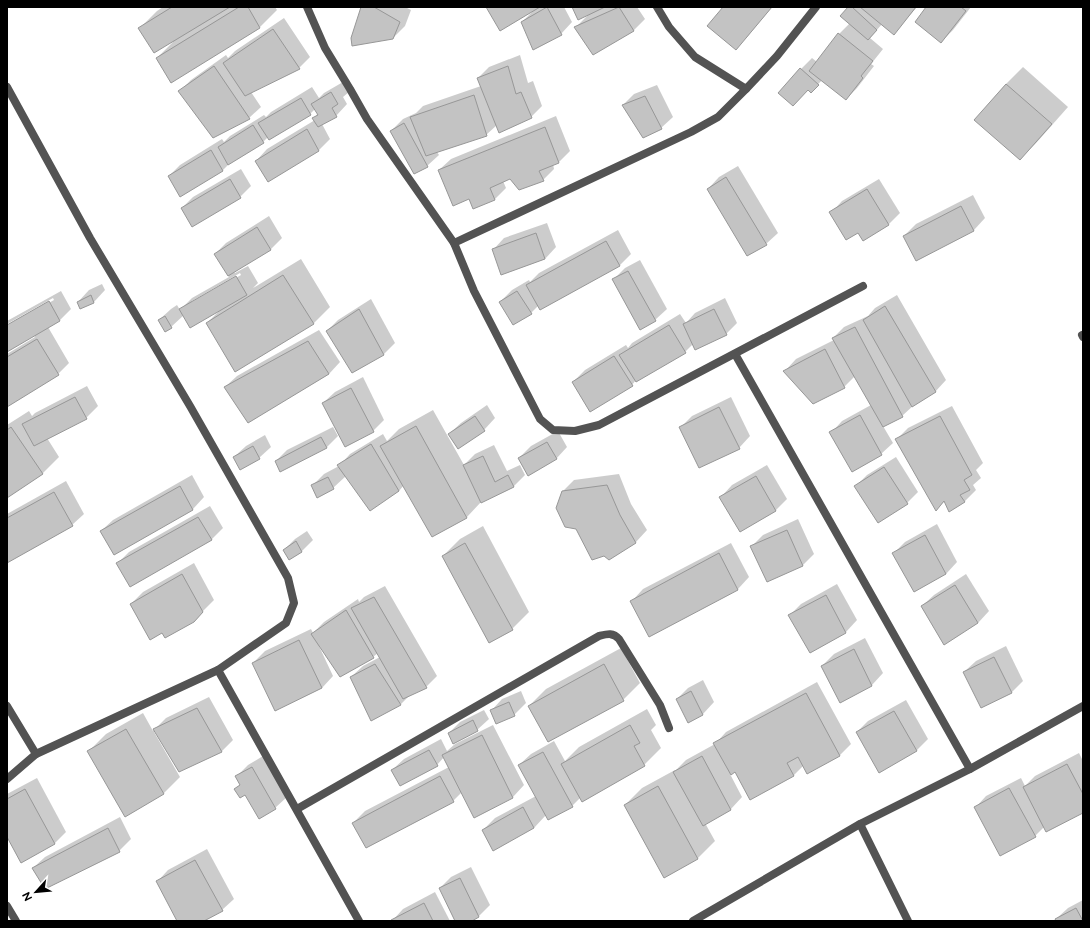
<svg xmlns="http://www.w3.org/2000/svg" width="1090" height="928" font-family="Raleway,sans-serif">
	<rect width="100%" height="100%" fill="#fff"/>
	<g fill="#0003" fill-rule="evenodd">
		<path d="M163,7H275L277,10L260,27L172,81L157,58L173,42L140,28L157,11Z"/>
		<path d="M362,7H405L411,10L405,26L393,38Z"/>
		<path d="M487,7H564L572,22L561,34L522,22L532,12Z"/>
		<path d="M573,7H637L645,19L633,31L575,28L589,14Z"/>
		<path d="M724,7H772L747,37L736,48Z"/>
		<path d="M849,7H917L894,33L882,24L870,38L883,49L871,64L874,66L857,88L846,99L822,80L811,92L801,69L812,58L817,62L839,34L850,23Z"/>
		<path d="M928,7H971L953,30L941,42Z"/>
		<path d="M284,18L310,57L299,68L251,92L261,107L249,118L180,91L191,80L226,55L228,58L235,51Z"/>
		<path d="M520,55L528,83L533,81L542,106L531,117L497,125L486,135L437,152L439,155L427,166L391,131L403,119L416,113L423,106L481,86L478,78L489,67Z"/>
		<path d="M1023,67L1068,107L1037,142L1020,159L975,120L1006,84Z"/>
		<path d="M343,82L349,92L343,97L347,104L336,116L322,124L330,139L319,150L268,181L256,161L267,149L315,120L314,118L318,113L315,109L310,114L268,137L263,142L231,162L223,170L181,195L169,176L180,165L222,139L224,142L230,136L264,115L266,117L271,112L312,87L319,98L324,93Z"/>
		<path d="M657,85L673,117L661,128L623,105L634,94Z"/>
		<path d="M556,116L570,151L559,162L553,164L554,169L543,180L510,178L503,181L506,188L495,199L474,208L470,198L439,170L451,159Z"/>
		<path d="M738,166L778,233L766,244L708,189L719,177Z"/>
		<path d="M241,169L251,186L240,197L182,208L193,197Z"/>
		<path d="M879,179L900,213L888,225L859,232L831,213L842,201Z"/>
		<path d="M973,195L985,218L974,230L917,259L904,236L916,224Z"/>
		<path d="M269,216L282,238L271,249L234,272L235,273L248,266L258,283L253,288L301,259L330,307L313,324L207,323L221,309L184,315L171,327L159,320L171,309L177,305L180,310L192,298L229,277L215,254L226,243ZM240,273L241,275L192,303V301Z"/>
		<path d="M547,223L556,247L545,259L502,274L493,250L504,238Z"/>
		<path d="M618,230L631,254L619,266L539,305L531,313L500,302L512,290L529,280L530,282L539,273Z"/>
		<path d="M640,260L667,309L655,320L614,279L625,268Z"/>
		<path d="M102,284L105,290L94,302L81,308L78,302L89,290Z"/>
		<path d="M61,291L71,309L60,320L48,327L69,363L58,374L7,405V354L35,337L34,335L7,350V326L54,300L53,298L7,324V321Z"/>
		<path d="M897,295L946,380L935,392L914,405L902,416L883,426L893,443L881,454L831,433L842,421L871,405L855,376L844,387L785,371L796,359L834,340L833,338L844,327L868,316L875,308Z"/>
		<path d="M725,298L737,323L726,334L693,344L685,352L636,380L632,385L573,382L585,370L626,345L628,348L632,343L680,314L686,323L695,313Z"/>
		<path d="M371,299L395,343L384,354L353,372L327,331L338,320Z"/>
		<path d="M319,330L340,362L329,374L249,422L225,387L237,376Z"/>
		<path d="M363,377L384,420L373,431L323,403L335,392Z"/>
		<path d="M87,386L98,406L86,418L47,438L59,457L42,474L7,497V425L29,411L32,416L35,413Z"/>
		<path d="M731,397L750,436L739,448L680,428L692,416Z"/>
		<path d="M487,405L495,418L484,430L449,434L461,423Z"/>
		<path d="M952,406L983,463L976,470L981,478L973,485L976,490L965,501L950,510L945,501L936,509L896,440L908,428Z"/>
		<path d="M433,410L464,465L475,454L494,445L507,471L520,465L525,475L513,487L481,502L467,517L432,536L404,485L399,491L370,510L346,476L333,488L312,486L324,474L339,466L350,454L383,434L387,441L399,429Z"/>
		<path d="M333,427L338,436L326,448L276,461L287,450Z"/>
		<path d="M558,431L567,447L556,459L519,458L531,446Z"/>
		<path d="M265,435L271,447L259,458L234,457L246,446Z"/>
		<path d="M896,457L918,492L907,503L856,486L867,475Z"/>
		<path d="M767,465L787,499L775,511L721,497L732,485Z"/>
		<path d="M619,474L631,504L647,530L636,542L609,558L576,528L563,491L574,480Z"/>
		<path d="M192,475L204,497L193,509L114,553L101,531L113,520Z"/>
		<path d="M66,481L84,514L72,525L7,562V514Z"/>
		<path d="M210,506L223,528L211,540L117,564L129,552Z"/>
		<path d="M798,519L814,554L802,566L752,546L763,535Z"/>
		<path d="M937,524L957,562L946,574L914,591L894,553L905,542Z"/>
		<path d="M483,526L529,612L512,629L443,556L460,539Z"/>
		<path d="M307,531L313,540L302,551L290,559L284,550L295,539Z"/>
		<path d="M731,543L749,577L738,589L650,635L632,601L643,589Z"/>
		<path d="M194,563L214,600L193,621L162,632L131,604L143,592Z"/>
		<path d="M966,574L989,611L978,623L922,606L934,595Z"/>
		<path d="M837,584L857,620L846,632L810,652L790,615L801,604Z"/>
		<path d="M385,586L437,676L426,687L411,694L401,704L371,719L351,677L363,666L380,657L378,653L373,657L320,645L319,646L333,676L322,688L276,710L253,663L265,651L311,629L313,633L324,622L358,599L359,602L364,597Z"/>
		<path d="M865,638L883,673L872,685L840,701L822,666L834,654Z"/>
		<path d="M1006,646L1023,681L1012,692L982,707L964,672L976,661Z"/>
		<path d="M621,648L640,683L623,700L529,706L546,689Z"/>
		<path d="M703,680L714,702L703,714L688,722L677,699L688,688Z"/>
		<path d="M817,682L851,744L840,755L808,772L804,765L794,775L750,798L735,771L730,774L742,797L731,809L705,823L715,841L698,858L664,877L625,805L642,788L675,770V771L686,760L715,744L726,732Z"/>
		<path d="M521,691L526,703L514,715L491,711L502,699Z"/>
		<path d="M209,697L233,740L222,751L180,771L156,731L154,732L180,777L163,794L89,751L106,734L143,713L153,731L166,718Z"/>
		<path d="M906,700L928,739L916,751L857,732L868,721Z"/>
		<path d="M647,709L656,725L651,730L661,748L644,765L581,797L572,806L546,815L534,828L494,849L483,830L495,818L536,796L519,765L531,754L554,741L565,761L579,747Z"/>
		<path d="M484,710L489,719L477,730L449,733L460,722Z"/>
		<path d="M493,725L524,785L513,797L474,817L462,792L453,801L353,823L365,811L449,767L444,757L437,765L392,770L404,759L441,739L447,751L455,744Z"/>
		<path d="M1079,753L1083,761V812L1044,827L1035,836L975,808L986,796L1021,778L1025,786L1035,776Z"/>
		<path d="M263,756L287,797L275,808L235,789L241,784L237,776L248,765Z"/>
		<path d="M37,778L66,832L55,843L21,861L7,835V794Z"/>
		<path d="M120,817L131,839L119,851L46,888L33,868L45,857Z"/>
		<path d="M207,849L234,899L222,910L202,921H178L157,882L168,870Z"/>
		<path d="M471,867L490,905L479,916L470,921H456L440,888L451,877Z"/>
		<path d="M435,892L450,921H392L403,909Z"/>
		<path d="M1083,900V921H1057L1056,919L1068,908Z"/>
	</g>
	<g fill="#c3c3c3" stroke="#979797">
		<path d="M172,7H230L154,53L138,28Z"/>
		<path d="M239,7H248L260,28L171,83L156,58Z"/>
		<path d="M361,7H374L400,22L393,39L352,46L351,38Z"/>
		<path d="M486,7H540L500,31Z"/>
		<path d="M547,7L562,35L533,50L521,22Z"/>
		<path d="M572,7H605L578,20Z"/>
		<path d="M619,7L634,31L593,55L574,27Z"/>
		<path d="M723,7H772L736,50L707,26Z"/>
		<path d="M848,7H852L877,30L868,40L840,16Z"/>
		<path d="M860,7H916L894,35Z"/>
		<path d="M926,7H961L966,11L941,43L915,22Z"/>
		<path d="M273,29L300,69L245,96L223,63Z"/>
		<path d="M838,33L873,61L861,76L863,78L846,100L809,71Z"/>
		<path d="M214,66L250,119L213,138L178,91Z"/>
		<path d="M508,66L516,94L521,92L532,118L499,133L477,78Z"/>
		<path d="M800,68L819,85L811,93L808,90L793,106L778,93Z"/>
		<path d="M1006,84L1052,124L1020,160L974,120Z"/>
		<path d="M331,92L338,104L332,108L337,117L318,127L312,118L318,115L311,104Z"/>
		<path d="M474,95L487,136L426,156L410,117Z"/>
		<path d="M645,96L662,129L643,138L622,105Z"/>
		<path d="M301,98L311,115L269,140L258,123Z"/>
		<path d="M404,123L428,167L414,174L390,131Z"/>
		<path d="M253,125L264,143L228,165L218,147Z"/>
		<path d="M545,127L559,163L539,171L544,181L519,190L510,179L490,188L495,200L473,209L469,199L453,206L438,170Z"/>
		<path d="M307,129L319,151L268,182L255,161Z"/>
		<path d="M211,150L223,171L180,197L168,176Z"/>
		<path d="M726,177L767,245L747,256L707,189Z"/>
		<path d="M230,179L241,198L192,227L181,208Z"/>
		<path d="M867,189L889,225L863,241L858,233L846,240L829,212Z"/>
		<path d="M961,206L974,231L916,261L903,236Z"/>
		<path d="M257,227L271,250L228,276L214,254Z"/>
		<path d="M536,233L545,259L501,275L492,249Z"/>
		<path d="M606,241L620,266L540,310L526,285Z"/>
		<path d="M628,271L656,321L640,330L612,279Z"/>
		<path d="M283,275L314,324L235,372L206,323Z"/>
		<path d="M236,276L247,295L190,328L179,309Z"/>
		<path d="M517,291L532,314L513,325L499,302Z"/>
		<path d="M91,295L94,303L80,309L77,302Z"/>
		<path d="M49,301L60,321L7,352V325Z"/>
		<path d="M885,306L936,392L912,407L863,320Z"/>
		<path d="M359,309L384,355L352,373L326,331Z"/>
		<path d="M714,309L727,335L695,350L683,324Z"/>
		<path d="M165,316L172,328L165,332L158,320Z"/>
		<path d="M669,325L686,353L636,382L619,355Z"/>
		<path d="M855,327L903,417L883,427L832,338Z"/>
		<path d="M37,339L59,375L7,407V357Z"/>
		<path d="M308,341L329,374L248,423L224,387Z"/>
		<path d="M825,349L845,388L813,404L783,371Z"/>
		<path d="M614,356L633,386L590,412L572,382Z"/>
		<path d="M351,388L374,432L345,447L322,403Z"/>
		<path d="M75,397L87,419L34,446L22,424Z"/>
		<path d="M719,407L740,449L699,468L679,427Z"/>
		<path d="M860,415L882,455L852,472L829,432Z"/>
		<path d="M475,416L485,431L458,449L448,434Z"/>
		<path d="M940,416L972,475L964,480L970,490L960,495L965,502L949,512L944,501L936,511L895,439Z"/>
		<path d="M416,426L467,518L432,537L380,446Z"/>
		<path d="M11,427L43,474L7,498V430Z"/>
		<path d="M321,437L327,448L280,472L275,461Z"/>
		<path d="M547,442L557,459L528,476L518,458Z"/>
		<path d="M371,444L399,491L370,511L337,465Z"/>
		<path d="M253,446L260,459L240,470L233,457Z"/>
		<path d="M483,456L495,482L508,475L514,487L481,503L463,465Z"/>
		<path d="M884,467L908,504L878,523L854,486Z"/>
		<path d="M756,476L776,511L740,532L719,497Z"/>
		<path d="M328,477L334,489L317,498L311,485Z"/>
		<path d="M607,485L620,515L636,543L609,560L604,556L592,560L576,529L565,527L556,508L562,491Z"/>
		<path d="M180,486L193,510L114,555L100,531Z"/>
		<path d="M54,492L73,526L7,563V518Z"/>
		<path d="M198,517L212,540L130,587L116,563Z"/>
		<path d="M787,530L803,566L767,582L750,546Z"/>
		<path d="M925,535L946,574L914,592L892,553Z"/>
		<path d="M296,541L302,552L289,560L283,550Z"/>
		<path d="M465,543L513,630L489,643L442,556Z"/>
		<path d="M719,553L738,590L649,637L630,601Z"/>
		<path d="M182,574L203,612L194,622L165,638L162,633L150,640L130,604Z"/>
		<path d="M955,585L978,623L944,645L921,606Z"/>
		<path d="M826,595L846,633L810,653L788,615Z"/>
		<path d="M374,597L427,688L403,699L351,608Z"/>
		<path d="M346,610L374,658L340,677L311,634Z"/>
		<path d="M299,640L322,688L275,711L252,663Z"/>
		<path d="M854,649L872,686L840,703L821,666Z"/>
		<path d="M994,657L1012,693L981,708L963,672Z"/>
		<path d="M375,664L401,705L371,721L350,677Z"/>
		<path d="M604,664L624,701L548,742L528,706Z"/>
		<path d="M691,691L703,715L688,723L676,699Z"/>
		<path d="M806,693L840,756L807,774L798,757L787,763L794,776L750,800L735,772L731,775L713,743Z"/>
		<path d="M509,702L515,716L496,724L490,710Z"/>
		<path d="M197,708L222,752L179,772L153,729Z"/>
		<path d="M894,711L917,751L879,773L856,732Z"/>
		<path d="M473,720L478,731L453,744L448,733Z"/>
		<path d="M630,725L640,743L634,746L645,766L582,802L561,764Z"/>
		<path d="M126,729L164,794L125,817L87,751Z"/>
		<path d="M482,735L513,798L474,818L442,755Z"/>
		<path d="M429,750L438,766L400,786L391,770Z"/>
		<path d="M543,752L573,807L548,820L518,765Z"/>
		<path d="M702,756L731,810L703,826L673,772Z"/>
		<path d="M1067,764L1083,794V813L1046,832L1023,787Z"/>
		<path d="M252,767L276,809L259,819L245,795L240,798L234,789L240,785L235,776Z"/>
		<path d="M440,776L454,802L366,848L352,823Z"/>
		<path d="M658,786L698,859L664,878L624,805Z"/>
		<path d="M1009,788L1036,837L1000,856L974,807Z"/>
		<path d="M25,789L55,844L21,863L7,837V799Z"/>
		<path d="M523,807L534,828L493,851L482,830Z"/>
		<path d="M108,828L120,852L45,889L32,868Z"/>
		<path d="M195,860L223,911L204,921H177L156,881Z"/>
		<path d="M460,878L479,917L472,921H455L439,888Z"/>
		<path d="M424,903L433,921H391V920Z"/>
		<path d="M1076,908L1083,921H1056L1055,919Z"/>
	</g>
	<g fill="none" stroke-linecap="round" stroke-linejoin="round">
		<g stroke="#535353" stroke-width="8">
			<path d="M307,7L325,48L350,89L367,119L454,243L474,291L540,419L553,430L575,431L599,425L863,286"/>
			<path d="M657,7L669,27L695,57L746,89L777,56L816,7"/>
			<path d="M7,87L90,238L190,406L288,578L294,603L286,623L218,670L359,921"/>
			<path d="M454,243L691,132L718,117L746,89"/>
			<path d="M1082,335L1083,337"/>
			<path d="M735,354L970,769"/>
			<path d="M7,706L36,754"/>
			<path d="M7,779L36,754L218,670"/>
			<path d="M297,809L599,636C607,634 613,632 619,639L660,705L669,728"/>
			<path d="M860,824L908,921"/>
			<path d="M7,906L16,921"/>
			<path d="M693,921L860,824L970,769L1083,706"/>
		</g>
	</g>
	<rect width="1090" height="928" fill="none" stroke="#000000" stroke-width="16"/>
	<g transform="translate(36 892) rotate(243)" stroke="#ffffff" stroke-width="3" paint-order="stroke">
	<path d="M0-3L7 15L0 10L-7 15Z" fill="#000000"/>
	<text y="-6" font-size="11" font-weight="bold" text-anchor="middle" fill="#000000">N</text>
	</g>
</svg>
